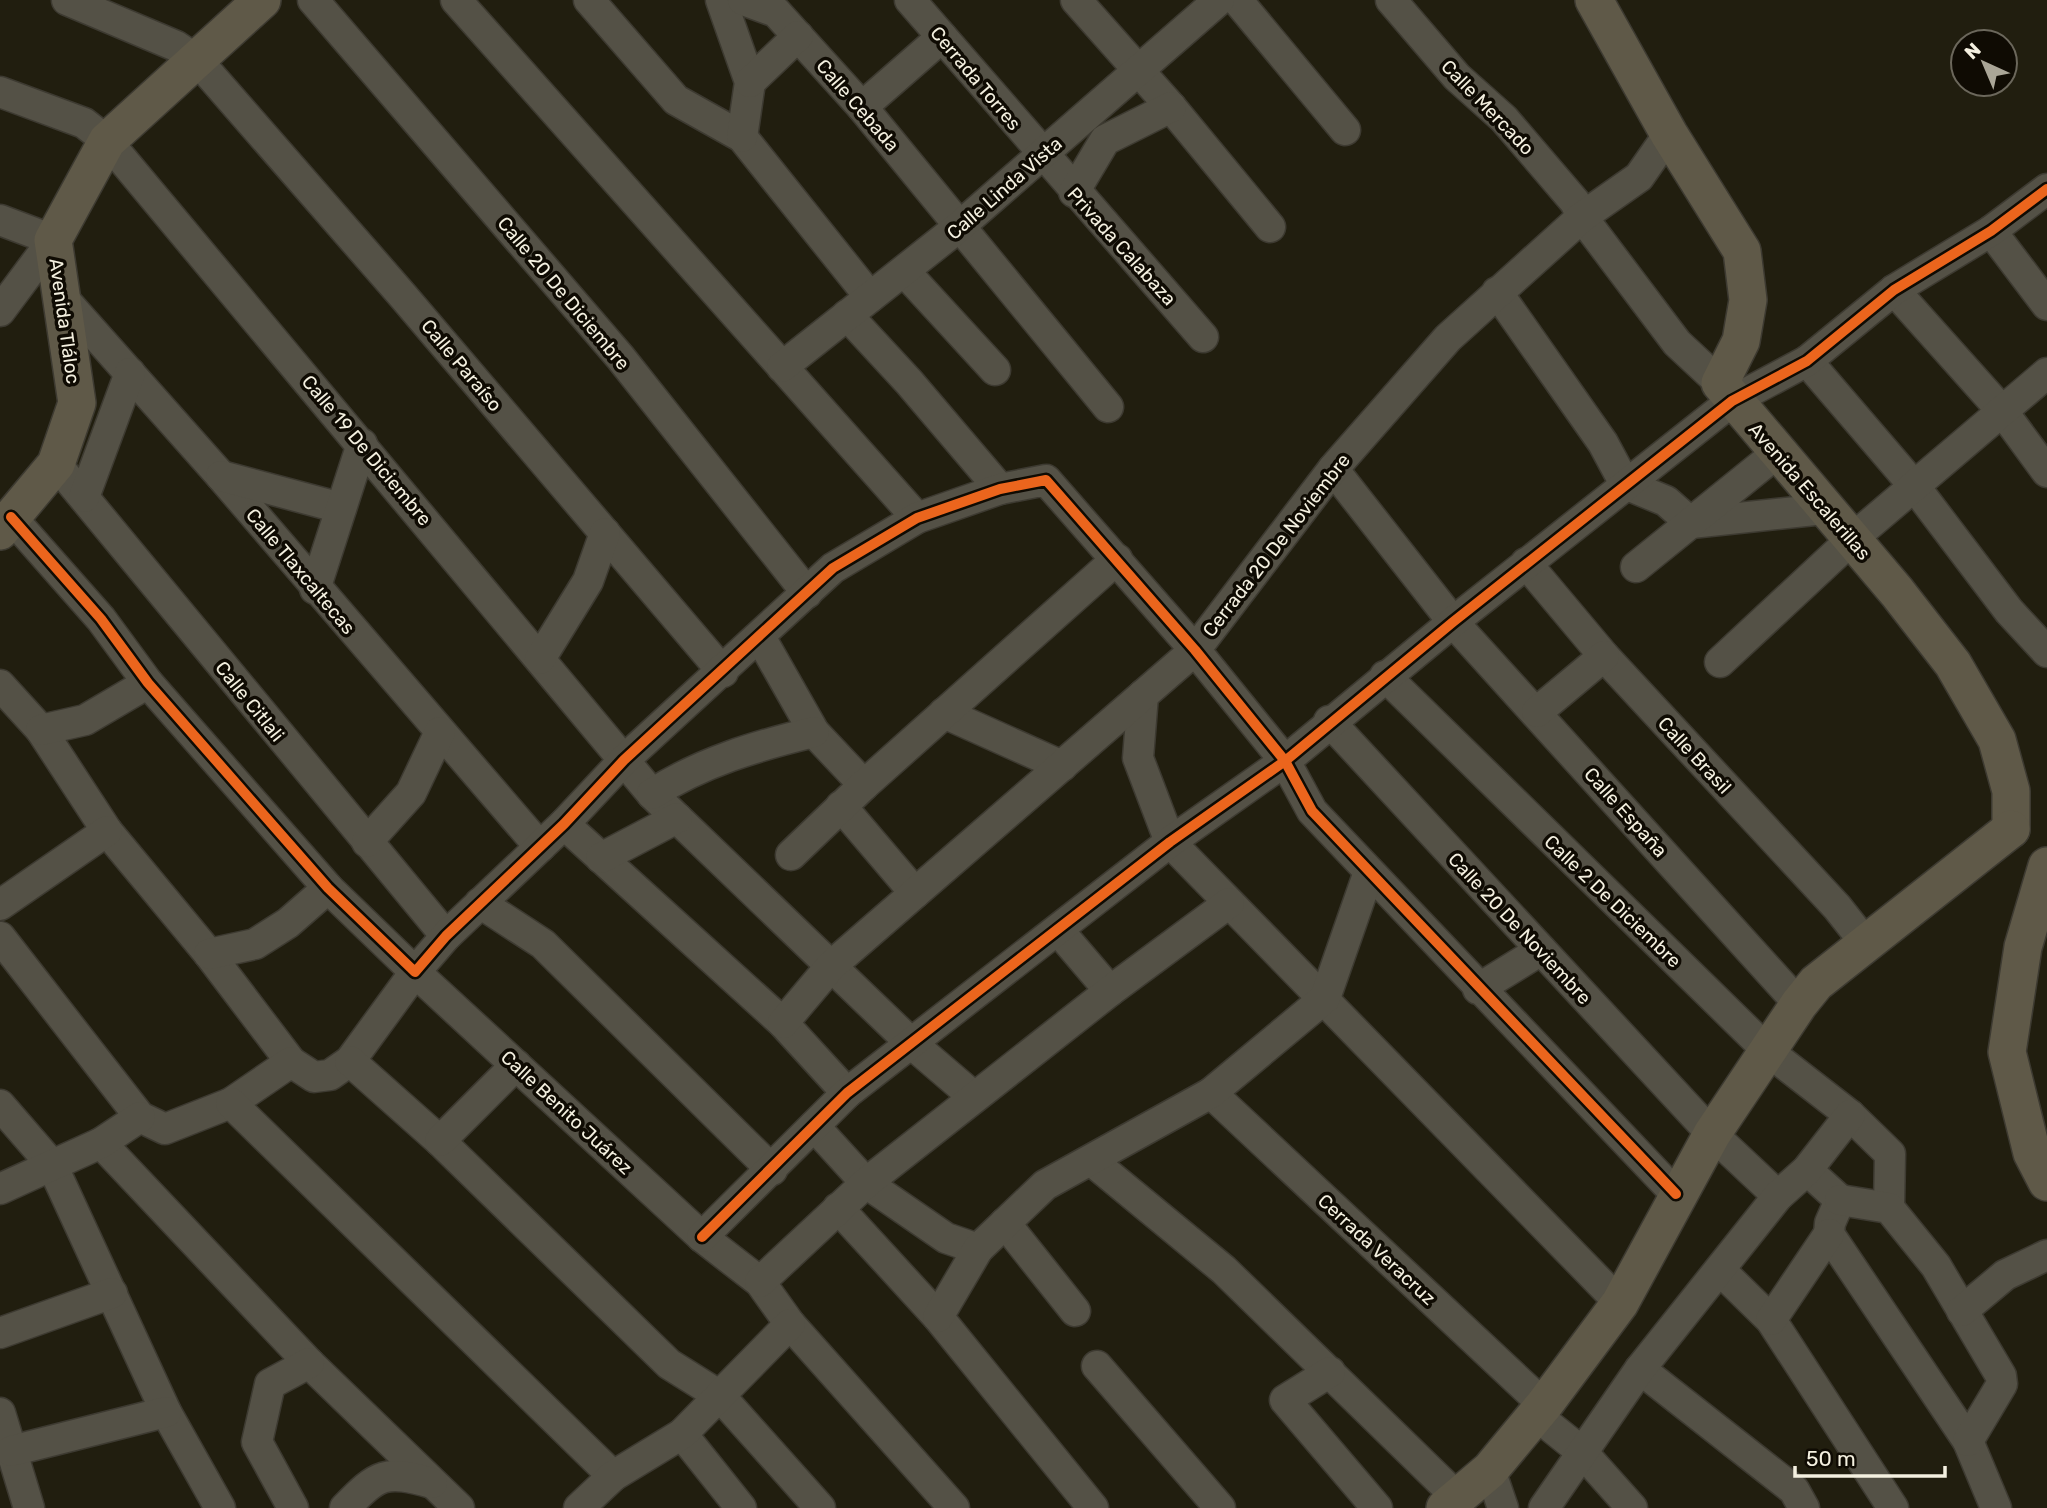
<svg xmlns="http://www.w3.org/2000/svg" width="2047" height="1508" font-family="Rubik,sans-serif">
	<rect width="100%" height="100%" fill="#211e0f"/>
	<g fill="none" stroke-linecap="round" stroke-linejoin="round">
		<defs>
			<g id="minor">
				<path d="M67,0L176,46L197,60L403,296L723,672"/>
				<path d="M313,0L620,357L807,593"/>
				<path d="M456,0L917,518"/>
				<path d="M589,0L676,100L742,137L870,297"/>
				<path d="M721,0L750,82L742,137"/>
				<path d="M743,0L776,12L862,107L1108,407"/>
				<path d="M910,0L1203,337"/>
				<path d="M1076,0L1171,107L1270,227"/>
				<path d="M1237,0L1345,130"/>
				<path d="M1391,0L1457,77L1504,119L1575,202L1582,217L1677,343L1720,383"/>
				<path d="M750,82L798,36"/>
				<path d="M0,92L84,123L107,141L652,794L911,1043L974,1097"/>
				<path d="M862,107L942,37"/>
				<path d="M1074,192L1105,140L1171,107"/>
				<path d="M0,220L53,240L0,311"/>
				<path d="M1991,231L2047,305"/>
				<path d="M904,271L995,370"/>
				<path d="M1894,290L2003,412L2047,472"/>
				<path d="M1497,292L1603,443L1625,484L1666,501L1691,523L1824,509"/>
				<path d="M61,296L221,476L540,847"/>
				<path d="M847,315L909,382L1000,489"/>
				<path d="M1807,361L1915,487L2009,611L2047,652"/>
				<path d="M782,367L960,226L1219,0"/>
				<path d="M56,464L446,936"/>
				<path d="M1333,469L1453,622L1799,1004"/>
				<path d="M221,476L341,508"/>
				<path d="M84,497L130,373"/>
				<path d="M11,517L101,619L148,683L328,888L415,972L446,936L564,824L624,760L833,568L917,518L1000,489L1046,480L1195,650L1285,761L1312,811L1676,1194"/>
				<path d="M1526,563L1604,656L1837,907L1867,945"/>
				<path d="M1636,567L1777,453"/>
				<path d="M315,589L362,444"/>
				<path d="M760,637L814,732L864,785"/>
				<path d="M540,659L588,581L605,533"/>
				<path d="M1720,662L1852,539L2047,373"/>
				<path d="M1385,676L1769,1052L1850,1115L1890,1154L1889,1208"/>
				<path d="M0,685L41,730L107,831L209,954L291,1062"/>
				<path d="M1143,695L1138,758L1170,842L1620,1303"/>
				<path d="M1537,712L1604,656"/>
				<path d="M944,713L1062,766"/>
				<path d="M1329,721L1712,1134L1778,1196"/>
				<path d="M41,730L85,720L148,683"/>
				<path d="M652,794C702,762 756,746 814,732"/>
				<path d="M841,806L915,893"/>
				<path d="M564,824L783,1023L847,1093"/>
				<path d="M367,842L411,793L440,732"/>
				<path d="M791,855L864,785L1117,559"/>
				<path d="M601,858L677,818"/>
				<path d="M480,903L543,944L772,1170"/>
				<path d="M0,905L107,831"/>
				<path d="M1058,930L1110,991"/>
				<path d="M0,937L140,1117L165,1129L231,1103L291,1062L314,1077L330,1075L350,1061L415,972L702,1237L760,1282L790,1324L954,1508"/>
				<path d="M209,954L255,944L288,923L328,888"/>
				<path d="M1478,989L1541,950"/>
				<path d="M783,1023L831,966L1195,650L1333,469L1448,338L1582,217L1639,177L1669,134"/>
				<path d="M350,1061L440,1141L669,1364L720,1396L820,1508"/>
				<path d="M1211,1093L1544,1405"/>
				<path d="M231,1103L613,1476"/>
				<path d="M0,1105L52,1165L166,1412L220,1508"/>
				<path d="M814,1126L866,1183L946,1238L978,1249"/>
				<path d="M440,1141L516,1065"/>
				<path d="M101,1143L309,1363L459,1508"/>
				<path d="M1092,1161L1224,1270L1458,1498"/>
				<path d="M1807,1170L1840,1200L1830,1223L1829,1234L1968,1441L1996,1508"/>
				<path d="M0,1189L101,1143L140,1117"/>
				<path d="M1840,1200L1889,1208L1936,1266L2001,1376L2002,1384L1968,1441"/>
				<path d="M838,1208L938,1317L1093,1508"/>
				<path d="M1005,1223L1075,1311"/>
				<path d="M702,1237L847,1093L1170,842L1285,761L1453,622L1732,401L1807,361L1894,290L1991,231L2047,189"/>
				<path d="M1720,1270L1771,1320L1893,1508"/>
				<path d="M760,1282L866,1183L1110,991L1229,903"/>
				<path d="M1962,1311L2005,1275L2047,1255"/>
				<path d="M938,1317L978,1249L1045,1185L1211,1093L1325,998L1369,872"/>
				<path d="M1771,1320L1829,1234"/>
				<path d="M0,1333L112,1293"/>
				<path d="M1097,1366L1220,1508"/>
				<path d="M1640,1369L1794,1490L1804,1508"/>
				<path d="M1330,1372L1285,1400L1377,1508"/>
				<path d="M0,1413L29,1508"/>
				<path d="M1536,1415L1582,1452L1632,1508"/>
				<path d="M682,1434L741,1508"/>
				<path d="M11,1451L166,1412"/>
				<path d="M1490,1470L1503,1508"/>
				<path d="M293,1508L257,1442L270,1384L309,1363"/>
				<path d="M345,1508C379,1473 385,1470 432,1483"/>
				<path d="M579,1508L613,1476L682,1434L790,1324"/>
				<path d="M1544,1508L1640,1369L1778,1196L1807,1170L1850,1115"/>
			</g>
			<g id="major">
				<path d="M1594,0L1669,134L1742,251L1748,300L1741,341L1720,383L1897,592L1953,664L1997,740L2011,791V829"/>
				<path d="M0,531L56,464L77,403L53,240L107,141L262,0"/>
				<path d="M2047,866L2023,947L2007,1052L2032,1153L2047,1182"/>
				<path d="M1445,1508L1490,1470L1544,1405L1620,1303L1712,1134L1799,1004L1816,983L2011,829"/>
			</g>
		</defs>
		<use href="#minor" stroke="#3d3a31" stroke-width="33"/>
		<use href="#major" stroke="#3d3a31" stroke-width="40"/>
		<use href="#minor" stroke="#545146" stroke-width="30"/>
		<use href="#major" stroke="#5f5948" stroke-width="37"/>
		<defs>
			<g id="cycleway">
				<path d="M11,517L101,619L148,683L328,888L415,972L446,936L564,824L624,760L833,568L917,518L1000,489L1046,480L1195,650L1285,761L1312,811L1676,1194"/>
				<path d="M702,1237L847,1093L1170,842L1285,761L1453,622L1732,401L1807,361L1894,290L1991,231L2047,189"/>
			</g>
		</defs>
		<use href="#cycleway" stroke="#0f0b03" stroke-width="15"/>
		<use href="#cycleway" stroke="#eb651d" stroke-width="10"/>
	</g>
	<g text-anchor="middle" stroke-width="7" stroke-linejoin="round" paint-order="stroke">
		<g font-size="19" fill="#f4f0e0" stroke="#0f0b03">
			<text transform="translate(976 78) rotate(50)" y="7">Cerrada Torres</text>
			<text transform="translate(858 105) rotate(49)" y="7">Calle Cebada</text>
			<text transform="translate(1488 107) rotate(46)" y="7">Calle Mercado</text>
			<text transform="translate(1004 188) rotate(-41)" y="7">Calle Linda Vista</text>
			<text transform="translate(1122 246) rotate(48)" y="7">Privada Calabaza</text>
			<text transform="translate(564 293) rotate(50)" y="7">Calle 20 De Diciembre</text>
			<text transform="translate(65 321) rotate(82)" y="7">Avenida Tláloc</text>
			<text transform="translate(462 365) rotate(50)" y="7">Calle Paraíso</text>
			<text transform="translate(367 450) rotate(50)" y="7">Calle 19 De Diciembre</text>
			<text transform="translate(1810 491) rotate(49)" y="7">Avenida Escalerillas</text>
			<text transform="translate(1276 545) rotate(-52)" y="7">Cerrada 20 De Noviembre</text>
			<text transform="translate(301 571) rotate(50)" y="7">Calle Tlaxcaltecas</text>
			<text transform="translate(250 701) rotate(51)" y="7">Calle Citlali</text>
			<text transform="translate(1695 755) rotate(47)" y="7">Calle Brasil</text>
			<text transform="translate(1626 812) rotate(48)" y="7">Calle España</text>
			<text transform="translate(1613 901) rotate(44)" y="7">Calle 2 De Diciembre</text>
			<text transform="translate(1520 928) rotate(47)" y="7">Calle 20 De Noviembre</text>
			<text transform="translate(567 1112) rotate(43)" y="7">Calle Benito Juárez</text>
			<text transform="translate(1377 1249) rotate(43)" y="7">Cerrada Veracruz</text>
		</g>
	</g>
	<g transform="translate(1984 63) rotate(316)"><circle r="33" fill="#0f0b03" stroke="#6b675b" stroke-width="2"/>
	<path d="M0-5L12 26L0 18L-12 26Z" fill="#aaa697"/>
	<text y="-10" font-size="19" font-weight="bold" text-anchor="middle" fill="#f4f0e0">N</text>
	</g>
	<path d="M1795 1466v10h150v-10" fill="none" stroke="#f4f0e0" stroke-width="3.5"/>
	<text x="1806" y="1466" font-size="21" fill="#f4f0e0" stroke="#0f0b03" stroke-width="5" paint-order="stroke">50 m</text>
</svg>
